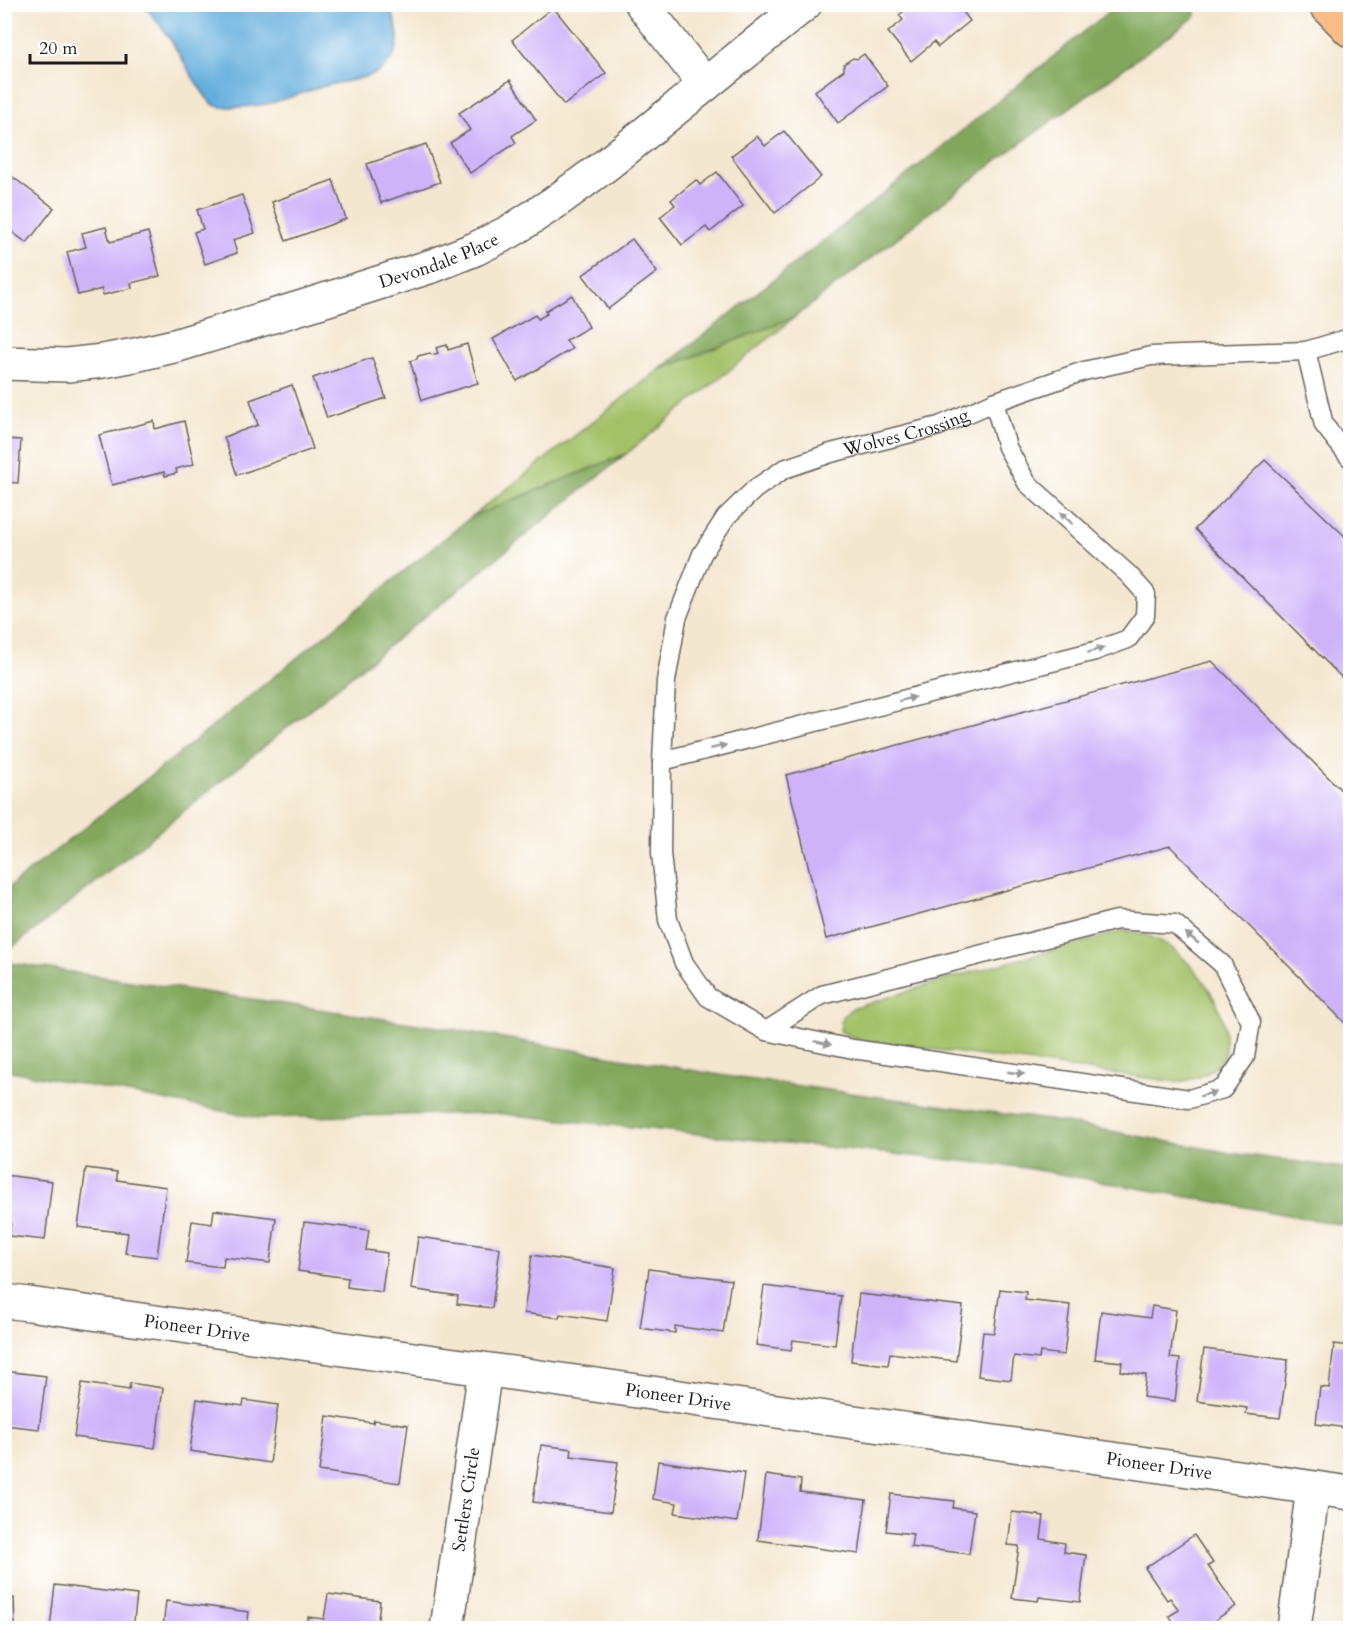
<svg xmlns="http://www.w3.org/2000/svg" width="1355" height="1633" font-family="Cardo,serif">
	<rect width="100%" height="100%" fill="#fff"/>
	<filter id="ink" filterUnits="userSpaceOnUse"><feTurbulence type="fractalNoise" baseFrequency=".0167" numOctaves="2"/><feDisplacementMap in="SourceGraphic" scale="12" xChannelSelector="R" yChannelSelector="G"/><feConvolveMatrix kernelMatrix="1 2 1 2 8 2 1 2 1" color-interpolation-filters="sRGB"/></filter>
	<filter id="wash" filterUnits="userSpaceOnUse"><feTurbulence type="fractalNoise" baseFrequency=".008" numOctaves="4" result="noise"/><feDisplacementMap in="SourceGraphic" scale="24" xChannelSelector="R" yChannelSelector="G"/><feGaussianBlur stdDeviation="1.35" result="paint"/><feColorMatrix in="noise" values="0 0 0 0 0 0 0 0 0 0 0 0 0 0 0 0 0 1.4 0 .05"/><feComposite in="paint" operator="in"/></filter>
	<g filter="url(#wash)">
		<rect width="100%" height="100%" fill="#f4e7d0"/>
		<g fill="#a3c168" stroke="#606e42" stroke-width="1.5">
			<path d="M795,317L626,454L471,517L659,370Z"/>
			<path d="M1126,930C1143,934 1159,938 1173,949C1200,971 1227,1007 1225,1043C1225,1047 1226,1054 1224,1057C1223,1060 1220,1062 1218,1064C1207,1077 1193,1079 1177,1082L856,1039L840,1031L842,1017L851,1009L947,979Z"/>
		</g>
		<g fill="#82a75c" stroke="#4f623c" stroke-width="1.5">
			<path d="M1117,5H1196V16L995,162L795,317L659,370L912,171Z"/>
			<path d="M626,454L90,887L5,953V890L176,756L471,517Z"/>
			<path d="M4,962L445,1028L726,1076L1055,1121L1231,1153L1350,1169V1226L1020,1167L494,1113L259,1118L5,1070Z"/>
		</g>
		<path fill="#64aedc" stroke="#40657c" stroke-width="1.5" d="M144,5H387C402,28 404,55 378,72C364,80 337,82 321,87C290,97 265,108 232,107C227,107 220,108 214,105C203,99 180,54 171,41C163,28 153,16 144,5Z"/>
		<g id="blocks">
			<g fill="#ceb3f9">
				<path d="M912,4H957L970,21L938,47L934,42L911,61L888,32L903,20L899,15Z"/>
				<path d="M553,7L606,73L564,105L512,40Z"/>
				<path d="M864,54L888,86L838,123L815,91L844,70V64L853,58L857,59Z"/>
				<path d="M510,80L536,120L512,136L516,143L470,173L450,143L470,130L459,113Z"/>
				<path d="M784,131L821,177L775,213L731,156L757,136L765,146Z"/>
				<path d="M426,144L440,182L381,203L367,164Z"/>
				<path d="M6,172L54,208L27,243L4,226V174Z"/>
				<path d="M717,172L743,206L710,232L706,227L682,245L660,217L675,205L671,200L696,180L700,185Z"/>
				<path d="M333,180L346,219L286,241L272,202Z"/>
				<path d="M242,195L255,233L233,240L237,253L205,264L194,232L203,229L197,210Z"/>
				<path d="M106,227L110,242L148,232L160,276L131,283L132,288L103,295L102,289L78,295L67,252L86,247L82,233Z"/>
				<path d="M632,239L657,272L608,309L583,275Z"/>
				<path d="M572,295L589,327L566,340L572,349L517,381L493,339L535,315L538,319L547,314L545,311Z"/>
				<path d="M467,344L478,383L422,400L410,361L417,359L418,356L430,353L432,355L438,353L436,348L447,345L448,350Z"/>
				<path d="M372,358L386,398L327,418L313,378Z"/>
				<path d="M292,385L313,449L237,475L224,437L258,425L250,400Z"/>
				<path d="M154,421L155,429L184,421L194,464L176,469L177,473L165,476L164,472L112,485L99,435Z"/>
				<path d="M4,439L21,440L18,483L4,482Z"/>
				<path d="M1265,460L1350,541V686L1195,529Z"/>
				<path d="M1212,661L1350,799V1028L1170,846L826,939L786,775Z"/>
				<path d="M86,1168L117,1172V1180L166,1187L157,1257L125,1253L128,1233L78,1227Z"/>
				<path d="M4,1175L52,1181L45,1240L9,1236L11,1222L4,1221Z"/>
				<path d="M214,1210L276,1218L270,1263L224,1257L223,1267L186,1263L192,1221L212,1224Z"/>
				<path d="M304,1222L369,1230L366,1250L387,1253L382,1292L347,1287L348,1278L298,1271Z"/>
				<path d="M418,1237L500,1248L492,1308L457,1304L458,1296L411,1289Z"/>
				<path d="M532,1255L615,1268L607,1321L560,1314L559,1318L524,1313Z"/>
				<path d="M649,1269L731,1280L723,1333L675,1326V1333L640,1328Z"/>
				<path d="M764,1286L841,1296L835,1345L793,1340L791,1350L756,1345Z"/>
				<path d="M1000,1289L1026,1292L1025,1300L1070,1305L1064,1355L1040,1352L1039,1359L1014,1356L1011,1380L978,1376L983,1332L994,1333Z"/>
				<path d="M859,1294L963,1306L956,1361L890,1353L888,1365L851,1361Z"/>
				<path d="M1152,1306L1176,1310L1170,1358L1180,1359L1175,1401L1143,1397L1146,1375L1121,1371L1122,1362L1095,1359L1101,1311L1150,1318Z"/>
				<path d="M1334,1344L1350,1346V1410L1348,1428L1316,1424L1320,1387L1329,1388Z"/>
				<path d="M1204,1349L1288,1360L1280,1418L1246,1414L1247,1408L1197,1401Z"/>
				<path d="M4,1371L46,1376L39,1429L4,1425Z"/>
				<path d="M82,1383L129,1390L130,1383L163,1388L155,1448L74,1437Z"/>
				<path d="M197,1399L243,1406L244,1400L278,1405L270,1463L190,1451Z"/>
				<path d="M327,1416L373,1423L374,1420L408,1425L400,1483L319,1471Z"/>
				<path d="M541,1445L572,1449L571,1456L618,1462L611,1512L533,1502Z"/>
				<path d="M658,1461L744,1473L737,1522L675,1513L677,1503L653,1499Z"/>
				<path d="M766,1475L801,1480L800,1492L866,1500L859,1554L758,1540Z"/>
				<path d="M891,1494L954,1501L953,1508L975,1511L969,1554L911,1547L913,1534L886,1531Z"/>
				<path d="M1012,1512L1044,1516L1041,1539L1065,1543L1064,1552L1086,1555L1080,1602L1039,1597L1038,1601L1012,1598L1019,1546L1008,1545Z"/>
				<path d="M1194,1535L1213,1563L1208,1566L1236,1606L1203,1628H1177L1169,1616L1179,1610L1170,1598L1167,1600L1145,1568Z"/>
				<path d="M55,1585L137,1595L133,1628H50Z"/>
				<path d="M328,1594L380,1601L377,1628H306L308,1617L324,1619Z"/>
				<path d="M14,1598L15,1628H4V1599Z"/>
				<path d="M166,1601L249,1612L247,1628H163Z"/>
			</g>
		</g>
	</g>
	<g filter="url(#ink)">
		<use href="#blocks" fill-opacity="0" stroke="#68635b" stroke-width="1.5"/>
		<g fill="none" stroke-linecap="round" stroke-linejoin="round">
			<defs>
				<g id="service">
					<path d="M1306,351L1324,425L1350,458"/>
					<path d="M662,761L1095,651L1128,639L1145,616L1146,594L1129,575L1027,483L1007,447L994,402"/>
					<path id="s1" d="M766,1031L822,995L1117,920L1175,924L1222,964L1251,1022L1245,1057L1223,1089L1189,1099L853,1049L766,1031L708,997L684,963L668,920L661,853L662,761L666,681L677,618L702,554L726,517L755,489L784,469L831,453L939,426L994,402L1084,371L1151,356L1306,351L1350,338"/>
				</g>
				<g id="minor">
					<path d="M642,4L705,85"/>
					<path id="s2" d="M4,363L67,365L103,361L135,355L178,345L309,305L435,265L475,249L511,231L554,203L606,165L805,4"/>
					<path id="s3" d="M4,1301L29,1304L1350,1493"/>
					<path id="s4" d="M447,1628L485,1370"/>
					<path d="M1294,1628L1313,1489"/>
				</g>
				<path id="primary" d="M1325,4L1350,30"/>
			</defs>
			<use href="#service" stroke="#68635b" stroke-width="21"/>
			<use href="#minor" stroke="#68635b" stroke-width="36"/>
			<use href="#primary" stroke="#68635b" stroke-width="36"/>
			<use href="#service" stroke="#fff" stroke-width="18"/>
			<use href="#minor" stroke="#fff" stroke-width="33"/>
			<use href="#primary" stroke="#f8bd88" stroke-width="33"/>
		</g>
		<defs><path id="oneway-solid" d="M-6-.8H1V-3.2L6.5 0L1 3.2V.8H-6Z" transform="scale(1.5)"/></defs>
		<g fill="#999">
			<use href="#oneway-solid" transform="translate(1066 518) rotate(-137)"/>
			<use href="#oneway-solid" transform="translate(1096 650) rotate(-18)"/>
			<use href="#oneway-solid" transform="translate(907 699) rotate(-14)"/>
			<use href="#oneway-solid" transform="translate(718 747) rotate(-14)"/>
			<use href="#oneway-solid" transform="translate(1192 938) rotate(-140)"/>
			<use href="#oneway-solid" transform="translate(823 1043) rotate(12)"/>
			<use href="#oneway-solid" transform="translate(1016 1073) rotate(8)"/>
			<use href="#oneway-solid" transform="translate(1208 1094) rotate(-15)"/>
		</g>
	</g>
	<g text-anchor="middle" stroke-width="5" stroke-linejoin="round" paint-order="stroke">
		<g font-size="18" fill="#1c1c1c" stroke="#fff">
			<text dy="6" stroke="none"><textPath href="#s2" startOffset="450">Devondale Place</textPath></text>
			<text dy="6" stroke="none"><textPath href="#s1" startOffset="1868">Wolves Crossing</textPath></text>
			<text dy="6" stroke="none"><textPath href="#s3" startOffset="195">Pioneer Drive</textPath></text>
			<text dy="6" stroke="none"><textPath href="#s3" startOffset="681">Pioneer Drive</textPath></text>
			<text dy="6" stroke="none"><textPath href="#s3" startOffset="1167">Pioneer Drive</textPath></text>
			<text dy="6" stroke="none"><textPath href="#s4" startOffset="130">Settlers Circle</textPath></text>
		</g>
	</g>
	<rect width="1355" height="1633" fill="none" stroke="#fff" stroke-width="24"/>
	<path d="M30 54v9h96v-9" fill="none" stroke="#1c1c1c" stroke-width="3"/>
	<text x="39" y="54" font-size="18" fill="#1c1c1c" stroke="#ffffff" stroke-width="4.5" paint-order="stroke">20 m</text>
</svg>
